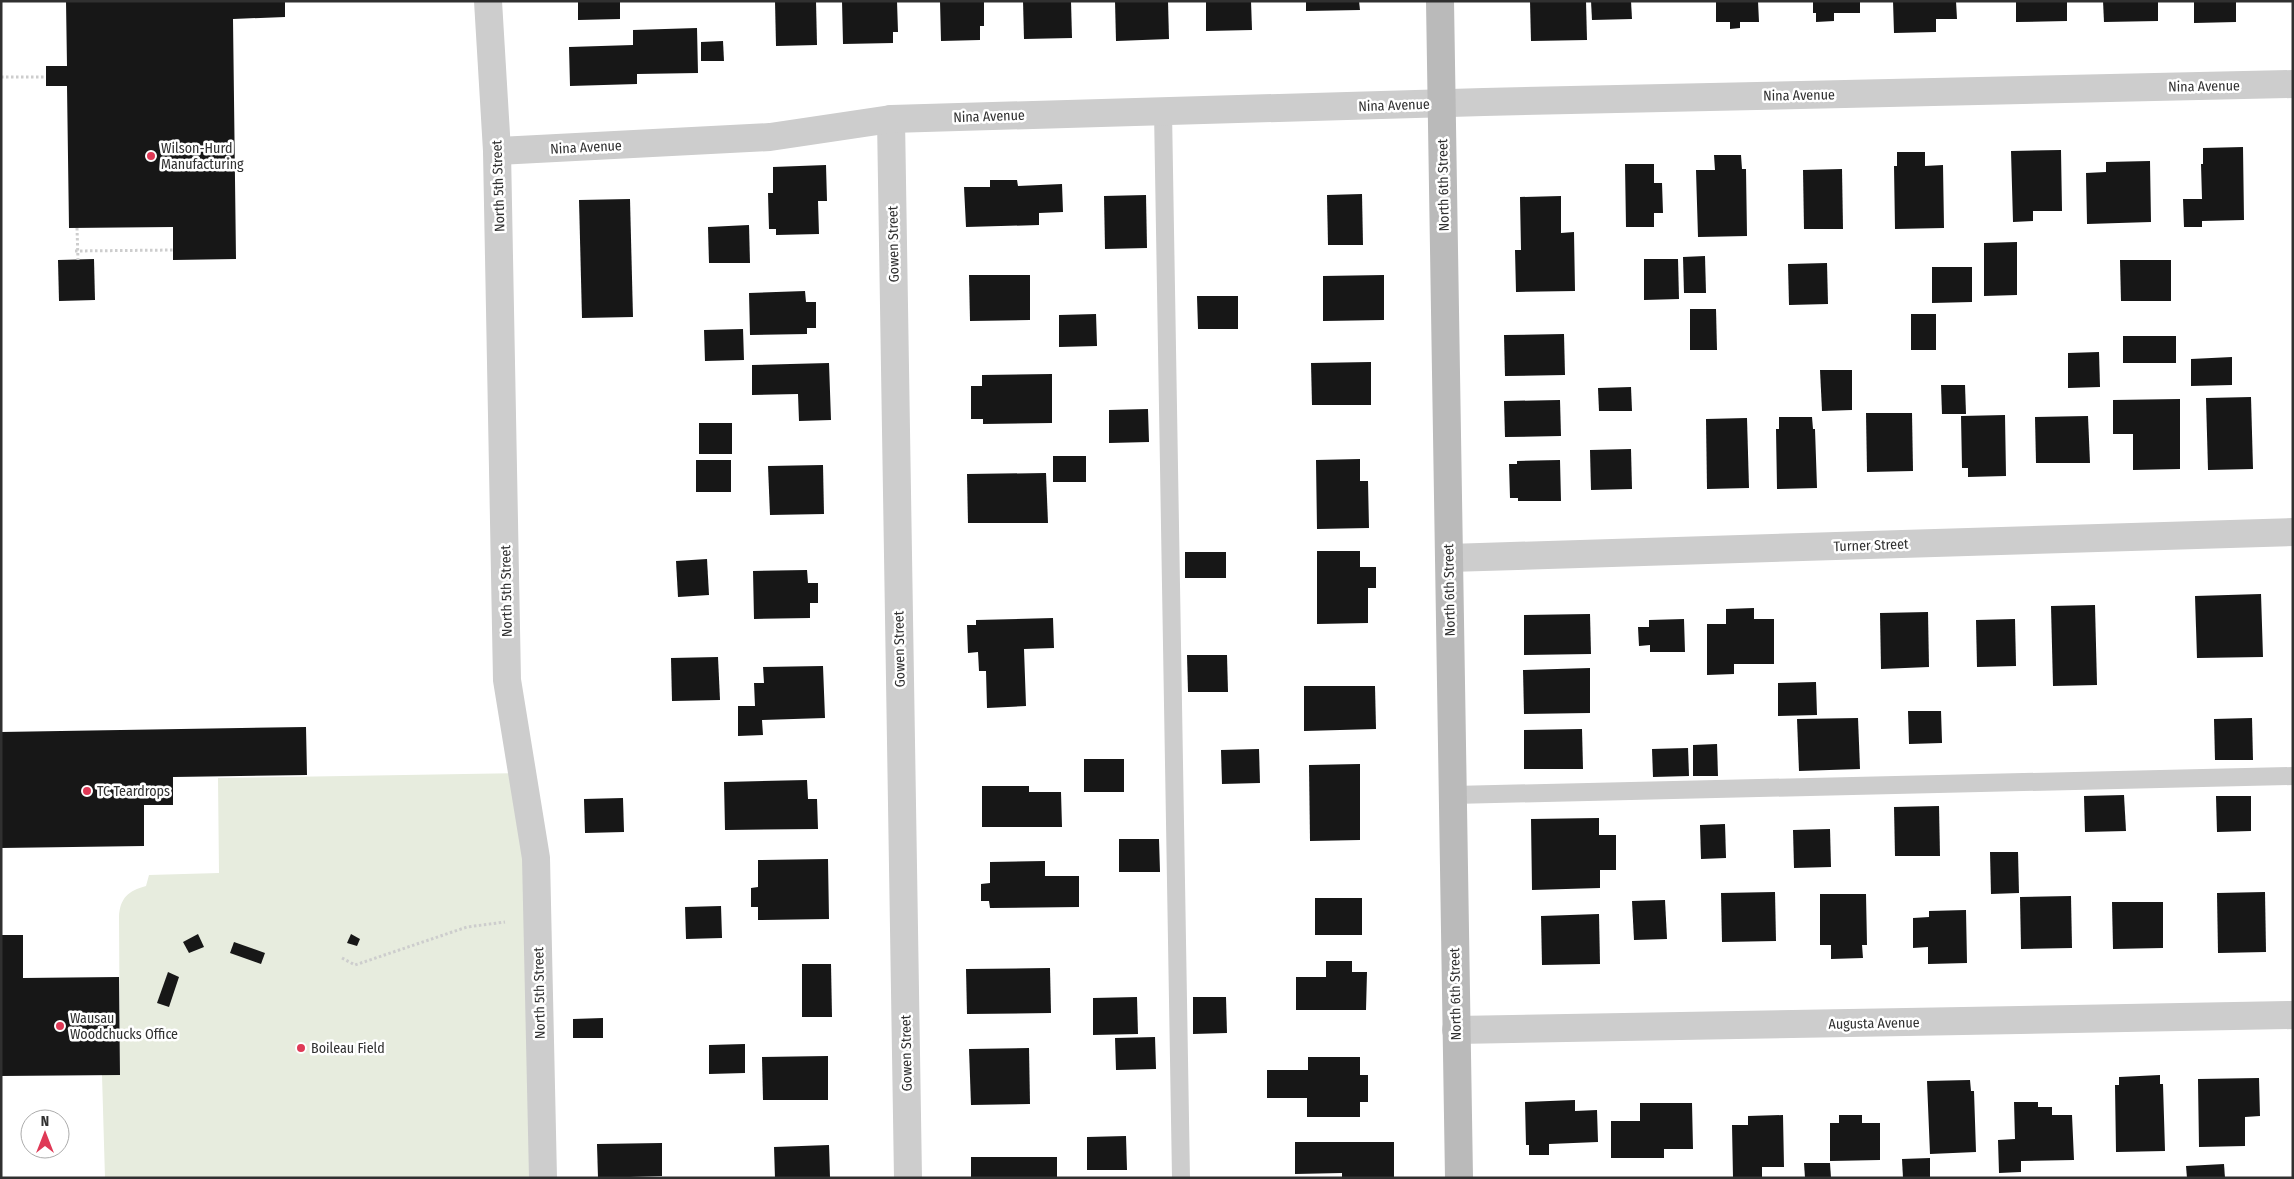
<svg xmlns="http://www.w3.org/2000/svg" width="2294" height="1179" font-family="'Fira Sans Condensed',sans-serif">
	<rect width="100%" height="100%" fill="#fff"/>
	<path fill="#e7ecde" d="M527,773L542,1178H105L102,1075H120L119,917C120,898 128,891 146,886L149,875L219,873L218,778Z"/>
	<g fill="#171717">
		<path d="M66,1H285V17L233,19L236,259L173,260V227L69,228L67,86H46V66H67Z"/>
		<path d="M578,1H620V19L578,20Z"/>
		<path d="M775,1H816L817,45L776,46Z"/>
		<path d="M842,1H897L898,32H893V43L843,44Z"/>
		<path d="M940,1H984V26H980V40L941,41Z"/>
		<path d="M1023,1H1071L1072,38L1024,39Z"/>
		<path d="M1115,1H1168L1169,39L1116,41Z"/>
		<path d="M1206,1H1251L1252,30L1206,31Z"/>
		<path d="M1306,1H1359L1360,10L1306,11Z"/>
		<path d="M1530,1H1586L1587,40L1531,41Z"/>
		<path d="M1591,1H1631L1632,19L1592,20Z"/>
		<path d="M1716,1H1758L1759,22H1740V28L1730,29V22H1716Z"/>
		<path d="M1813,1H1860V13H1834V21L1816,22V13H1813Z"/>
		<path d="M1893,1H1956L1957,19H1936V32L1894,33Z"/>
		<path d="M2016,1H2067V21L2016,22Z"/>
		<path d="M2103,1H2158V21L2104,22Z"/>
		<path d="M2194,1H2236V22L2194,23Z"/>
		<path d="M697,28L698,73L637,74V84L570,86L569,47L633,45V30Z"/>
		<path d="M723,41L724,61H701V42Z"/>
		<path d="M2243,147L2244,220L2202,221V227H2184L2183,199H2202L2201,164H2203V148Z"/>
		<path d="M2061,150L2062,211H2033V221L2013,222L2011,151Z"/>
		<path d="M1897,152H1925V166L1943,165L1944,228L1895,229L1894,166H1897Z"/>
		<path d="M1714,155H1741L1742,169H1746L1747,236L1698,237L1696,170H1715Z"/>
		<path d="M2150,161L2151,222L2087,224L2086,173L2106,172V162Z"/>
		<path d="M1625,164H1654V183H1662L1663,213H1654V227H1626Z"/>
		<path d="M826,165L827,201H818L819,234L776,235V229H769L768,193H773V167Z"/>
		<path d="M1842,169L1843,229H1804L1803,170Z"/>
		<path d="M990,180H1017L1018,186L1062,184L1063,212L1039,213V225L966,227L964,187H990Z"/>
		<path d="M1362,194L1363,245H1328L1327,195Z"/>
		<path d="M1146,195L1147,248L1105,249L1104,196Z"/>
		<path d="M1561,196V233L1574,232L1575,291L1516,292L1515,250H1521L1520,197Z"/>
		<path d="M630,199L633,317L582,318L579,200Z"/>
		<path d="M749,225L750,263H709L708,227Z"/>
		<path d="M2017,242V295L1984,296V243Z"/>
		<path d="M1705,256L1706,293H1684L1683,257Z"/>
		<path d="M94,259L95,300L59,301L58,260Z"/>
		<path d="M1644,259H1678L1679,299L1644,300Z"/>
		<path d="M2120,260H2171V301H2121Z"/>
		<path d="M1827,263L1828,304L1789,305L1788,264Z"/>
		<path d="M1932,267H1972V302L1932,303Z"/>
		<path d="M969,275H1030V320L970,321Z"/>
		<path d="M1384,275V320L1323,321V276Z"/>
		<path d="M805,291L806,302H816V328H807V334L750,335L749,293Z"/>
		<path d="M1197,296H1238V329H1198Z"/>
		<path d="M1690,309H1716L1717,350H1690Z"/>
		<path d="M1096,314L1097,346L1059,347V315Z"/>
		<rect x="1911" y="314" width="25" height="36"/>
		<path d="M743,329L744,360L705,361L704,330Z"/>
		<path d="M1564,334L1565,375L1505,376L1504,335Z"/>
		<rect x="2123" y="336" width="53" height="27"/>
		<path d="M2099,352L2100,387L2068,388V353Z"/>
		<path d="M2232,357V385L2191,386V359Z"/>
		<path d="M1371,362V405H1312L1311,363Z"/>
		<path d="M829,363L831,420L799,421L798,394L752,395V365Z"/>
		<path d="M1820,370H1852V410L1822,411Z"/>
		<path d="M1052,374V423L983,424V419H971V386H982V375Z"/>
		<path d="M1941,385H1965L1966,414H1942Z"/>
		<path d="M1631,387L1632,411H1599L1598,388Z"/>
		<path d="M2251,397L2253,469L2208,470L2206,398Z"/>
		<path d="M2180,399V469L2133,470V434H2113V400Z"/>
		<path d="M1560,400L1561,436L1505,437L1504,401Z"/>
		<path d="M1148,409L1149,442L1109,443V410Z"/>
		<path d="M1866,413H1912L1913,471L1867,472Z"/>
		<path d="M2005,415L2006,476L1968,477V468H1962L1961,416Z"/>
		<path d="M2088,416L2090,463H2036L2035,417Z"/>
		<path d="M1779,417H1812L1813,429H1815L1817,488L1777,489L1776,429H1779Z"/>
		<path d="M1747,418L1749,488L1707,489L1706,419Z"/>
		<rect x="699" y="423" width="33" height="31"/>
		<path d="M1631,449L1632,489L1591,490L1590,450Z"/>
		<rect x="1053" y="456" width="33" height="26"/>
		<path d="M1360,459V481H1368L1369,528L1317,529L1316,460Z"/>
		<rect x="696" y="460" width="35" height="32"/>
		<path d="M1560,460L1561,501H1518V498H1510L1509,464H1517V461Z"/>
		<path d="M823,465L824,514L770,515L768,466Z"/>
		<path d="M1046,473L1048,523H968L967,474Z"/>
		<path d="M1317,551H1360V567H1376V588H1368V623L1317,624Z"/>
		<rect x="1185" y="552" width="41" height="26"/>
		<path d="M707,559L709,595L678,597L676,561Z"/>
		<path d="M807,570L808,583H818V603H810V618L754,619L753,571Z"/>
		<path d="M2261,594L2263,657L2197,658L2195,596Z"/>
		<path d="M2095,605L2097,685L2053,686L2051,606Z"/>
		<path d="M1754,608V619H1774V664H1734V674L1707,675V624H1726V609Z"/>
		<path d="M1928,612L1929,667L1881,669L1880,613Z"/>
		<path d="M1590,614L1591,654L1524,655V615Z"/>
		<path d="M1053,618L1054,648L1024,649L1026,706L987,708L986,671H979L978,652L968,653L967,625H976V620Z"/>
		<path d="M1684,619L1685,652H1650V645L1639,646L1638,627H1649V620Z"/>
		<path d="M2015,619L2016,666L1977,667L1976,620Z"/>
		<path d="M1187,655H1227L1228,692H1188Z"/>
		<path d="M718,657L720,700L672,701L671,658Z"/>
		<path d="M823,666L825,718L762,720L763,735L738,736V706H755L754,683H764L763,667Z"/>
		<path d="M1590,668V713L1524,714L1523,670Z"/>
		<path d="M1816,682L1817,715L1778,716V683Z"/>
		<path d="M1304,686H1375L1376,729L1304,731Z"/>
		<path d="M1908,711H1941L1942,743L1909,744Z"/>
		<path d="M1858,718L1860,769L1799,771L1797,719Z"/>
		<path d="M2252,718L2253,760H2215L2214,719Z"/>
		<path d="M306,727L307,775L173,777V805H144V846L1,848V732Z"/>
		<path d="M1582,729L1583,769H1524V730Z"/>
		<path d="M1717,744L1718,776H1693V745Z"/>
		<path d="M1688,748L1689,776L1653,777L1652,749Z"/>
		<path d="M1259,749L1260,783L1222,784L1221,750Z"/>
		<rect x="1084" y="759" width="40" height="33"/>
		<path d="M1360,764V840L1310,841L1309,765Z"/>
		<path d="M807,780L808,799H817L818,829L725,830L724,782Z"/>
		<path d="M982,786H1029V792H1061L1062,827H982Z"/>
		<path d="M2124,795L2126,831L2085,832L2084,796Z"/>
		<path d="M2216,796H2251V831L2217,832Z"/>
		<path d="M623,798L624,832L585,833L584,799Z"/>
		<path d="M1939,806L1940,856H1895L1894,807Z"/>
		<path d="M1599,818V835H1616V870H1600V888L1532,890L1531,819Z"/>
		<path d="M1725,824L1726,858L1701,859L1700,825Z"/>
		<path d="M1830,829L1831,867L1794,868L1793,830Z"/>
		<path d="M1119,839H1159L1160,872H1119Z"/>
		<path d="M1990,852H2018L2019,893L1991,894Z"/>
		<path d="M828,859L829,919L758,920V907H751V888L758,887V860Z"/>
		<path d="M1045,861V876H1079V907L990,908L989,901H981V884L990,883V862Z"/>
		<path d="M1775,892L1776,941L1722,942L1721,893Z"/>
		<path d="M2265,892L2266,952L2218,953L2217,893Z"/>
		<path d="M1820,894H1866L1867,945H1862L1863,958L1831,959V945H1820Z"/>
		<path d="M2071,896L2072,948L2021,949L2020,897Z"/>
		<rect x="1315" y="898" width="47" height="37"/>
		<path d="M1665,900L1667,939L1634,940L1632,901Z"/>
		<path d="M2112,902H2163V948L2113,949Z"/>
		<path d="M721,906L722,938L686,939L685,907Z"/>
		<path d="M1966,910L1967,963L1928,964V947L1913,948V918L1929,917V911Z"/>
		<path d="M1599,914L1600,964L1542,965L1541,916Z"/>
		<path d="M198,934L204,947L189,953L183,942Z"/>
		<path d="M351,934L360,939L357,946L347,943Z"/>
		<path d="M1,935H23V978L119,977L120,1075L1,1076Z"/>
		<path d="M234,942L265,953L261,964L230,953Z"/>
		<path d="M1326,961H1352V972H1367L1366,1010H1296V977H1326Z"/>
		<path d="M802,964H831L832,1017H802Z"/>
		<path d="M1050,968L1051,1013L967,1014L966,969Z"/>
		<path d="M168,972L179,977L169,1007L157,1003Z"/>
		<path d="M1137,997L1138,1034L1093,1035V998Z"/>
		<path d="M1193,997H1226L1227,1033L1193,1034Z"/>
		<path d="M603,1018V1038H573V1019Z"/>
		<path d="M1155,1037L1156,1069L1116,1070L1115,1038Z"/>
		<path d="M745,1044V1073L709,1074V1045Z"/>
		<path d="M1029,1048L1030,1104L971,1105L969,1049Z"/>
		<path d="M828,1056V1100H763L762,1057Z"/>
		<path d="M1308,1057H1360V1075H1368V1102H1360V1117H1307V1098H1267V1070H1308Z"/>
		<path d="M2160,1075V1084H2163L2165,1151L2116,1152L2115,1085H2119V1077Z"/>
		<path d="M2259,1078L2260,1116L2245,1117V1146L2199,1147L2198,1079Z"/>
		<path d="M1970,1080L1971,1091H1974L1976,1152L1930,1154L1927,1081Z"/>
		<path d="M1575,1100V1111L1597,1110L1598,1142L1549,1144V1155H1529V1145H1526L1525,1102Z"/>
		<path d="M2014,1102H2038V1107H2052V1115H2072L2074,1160L2021,1161V1172L1999,1173L1998,1140L2015,1139Z"/>
		<path d="M1640,1103H1692L1693,1149H1664V1158H1611V1121H1640Z"/>
		<path d="M1783,1115L1784,1167H1762V1178H1733L1732,1125H1748V1116Z"/>
		<path d="M1839,1115H1862V1123H1880V1160L1830,1161V1123H1839Z"/>
		<path d="M1126,1136L1127,1170H1087V1137Z"/>
		<path d="M1295,1142H1394V1178H1342V1173L1295,1174Z"/>
		<path d="M662,1143V1176L598,1178L597,1144Z"/>
		<path d="M829,1145L830,1178H775L774,1147Z"/>
		<rect x="971" y="1157" width="86" height="21"/>
		<path d="M1930,1158V1178H1903L1902,1159Z"/>
		<path d="M1804,1163H1830L1831,1178H1805Z"/>
		<path d="M2224,1164L2225,1178H2187L2186,1166Z"/>
	</g>
	<g fill="none" stroke-linecap="round" stroke-linejoin="round">
		<g stroke="#cdcdcd" stroke-width="3" stroke-dasharray="2.5 2.5" stroke-linecap="butt">
			<path d="M1,77H46"/>
			<path d="M77,228L78,260"/>
			<path d="M75,251L173,250"/>
			<path d="M342,958L355,965L467,927L505,922"/>
		</g>
		<g stroke="#cdcdcd" stroke-width="18">
			<path d="M1163,111L1181,1178"/>
			<path d="M1453,795L2293,776"/>
		</g>
		<g stroke="#cdcdcd" stroke-width="28">
			<path d="M488,1L497,151L507,680L536,858L543,1178"/>
			<path d="M891,119L908,1178"/>
			<path d="M497,151L770,137L891,119L1484,102L2293,84"/>
			<path d="M1449,558L2293,532"/>
			<path d="M1456,1030L2293,1015"/>
		</g>
		<path stroke="#bababa" stroke-width="28" d="M1440,1L1459,1178"/>
	</g>
	<g fill="#df3956" stroke="#fff" stroke-width="2">
		<circle cx="151" cy="156" r="5"/>
		<circle cx="87" cy="791" r="5"/>
		<circle cx="60" cy="1026" r="5"/>
		<circle cx="301" cy="1048" r="5"/>
	</g>
	<g text-anchor="middle" stroke-width="5" stroke-linejoin="round" paint-order="stroke">
		<g font-size="14" fill="#303030" stroke="#fff">
			<text transform="translate(2204 86) rotate(-1)" y="5">Nina Avenue</text>
			<text transform="translate(1799 95) rotate(-1)" y="5">Nina Avenue</text>
			<text transform="translate(1394 105) rotate(-2)" y="5">Nina Avenue</text>
			<text transform="translate(989 116) rotate(-2)" y="5">Nina Avenue</text>
			<text transform="translate(586 147) rotate(-3)" y="5">Nina Avenue</text>
			<text transform="translate(1443 185) rotate(-91)" y="5">North 6th Street</text>
			<text transform="translate(498 186) rotate(-92)" y="5">North 5th Street</text>
			<text transform="translate(893 244) rotate(-91)" y="5">Gowen Street</text>
			<text transform="translate(1871 545) rotate(-2)" y="5">Turner Street</text>
			<text transform="translate(1449 590) rotate(-91)" y="5">North 6th Street</text>
			<text transform="translate(506 591) rotate(-91)" y="5">North 5th Street</text>
			<text transform="translate(899 649) rotate(-91)" y="5">Gowen Street</text>
			<text transform="translate(539 993) rotate(-91)" y="5">North 5th Street</text>
			<text transform="translate(1455 994) rotate(-91)" y="5">North 6th Street</text>
			<text transform="translate(1874 1023) rotate(-1)" y="5">Augusta Avenue</text>
			<text transform="translate(906 1053) rotate(-91)" y="5">Gowen Street</text>
		</g>
		<g font-size="14" fill="#303030" stroke="#fff" text-anchor="start">
			<text x="161" y="153">Wilson-Hurd<tspan x="161" dy="16">Manufacturing</tspan></text>
			<text x="97" y="796">TC Teardrops</text>
			<text x="70" y="1023">Wausau<tspan x="70" dy="16">Woodchucks Office</tspan></text>
			<text x="311" y="1053">Boileau Field</text>
		</g>
	</g>
	<rect width="2294" height="1179" fill="none" stroke="#303030" stroke-width="5"/>
	<g transform="translate(45 1134)"><circle r="24" fill="#ffffff" stroke="#acacac"/>
	<path d="M0-4L9 19L0 12L-9 19Z" fill="#df3956"/>
	<text y="-8" font-size="14" font-weight="bold" text-anchor="middle" fill="#303030">N</text>
	</g>
</svg>
